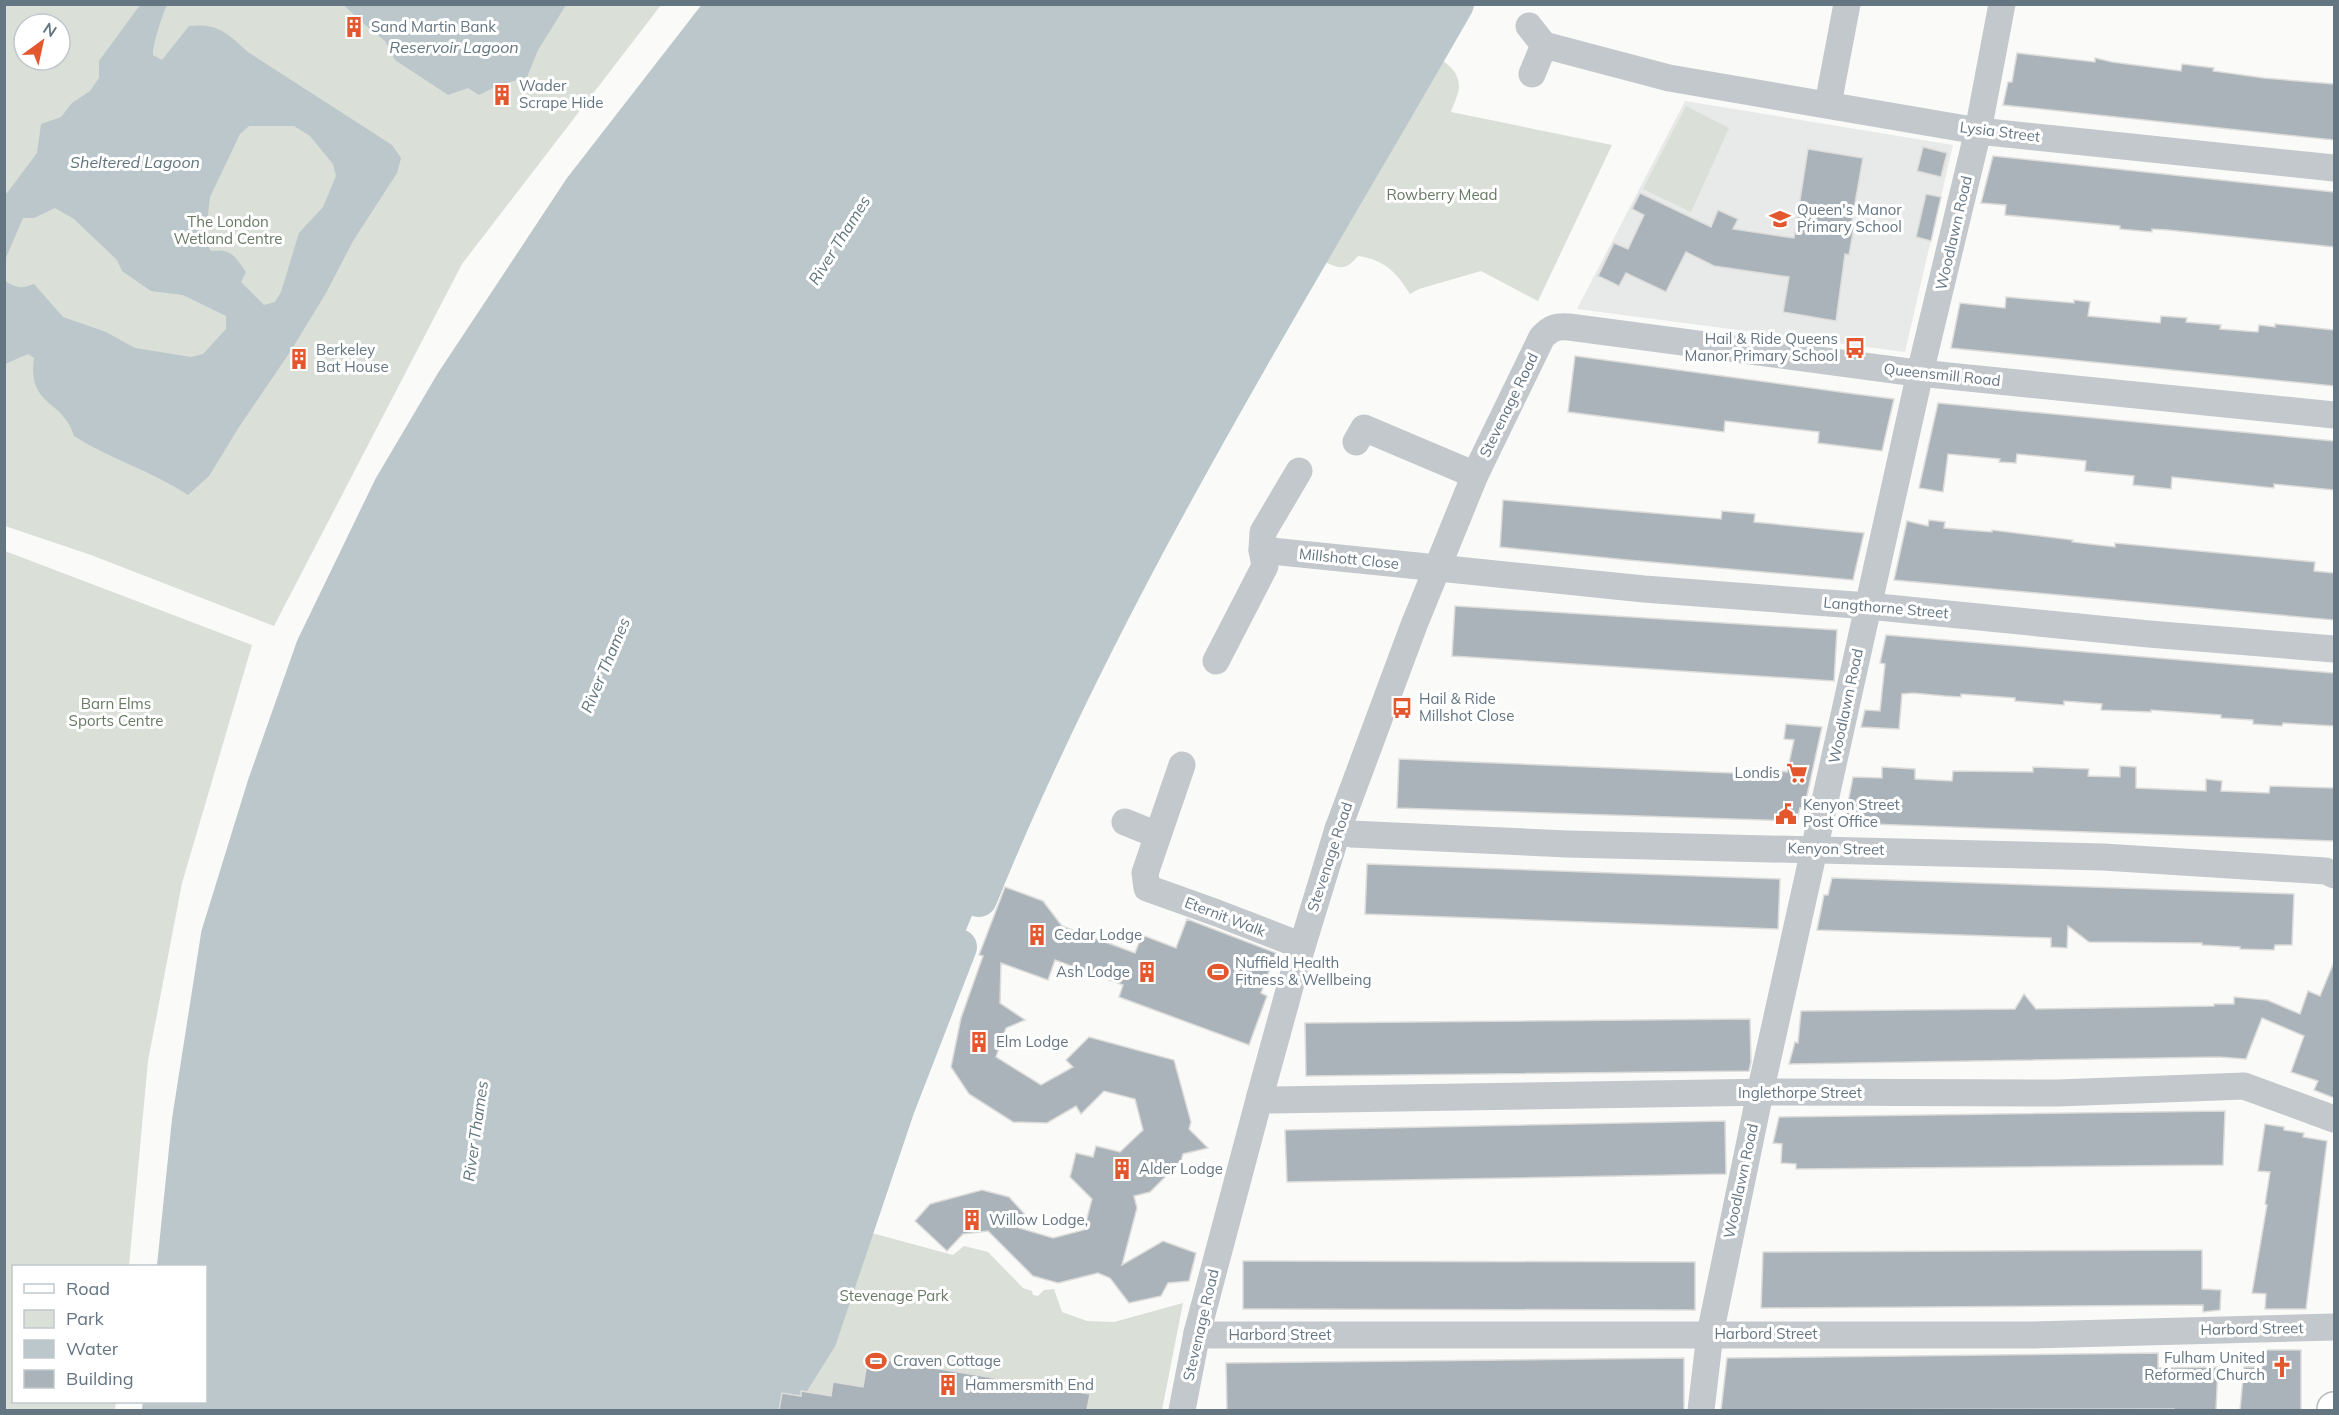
<svg xmlns="http://www.w3.org/2000/svg" width="2339" height="1415" font-family="Mulish,sans-serif">
	<rect width="100%" height="100%" fill="#fafaf8"/>
	<path fill="#e8e9e9" d="M1685,101L1953,145L1905,352L1577,309Z"/>
	<g fill="#dadfd7" fill-rule="evenodd">
		<path d="M5,5H661L462,264L274,626L91,555L5,526ZM24,24H60V60H24Z"/>
		<path d="M1429,52C1442,60 1460,69 1459,88C1458,96 1453,105 1451,112L1612,145L1538,301L1481,271L1419,289L1410,294C1396,272 1385,260 1358,256C1346,271 1339,269 1323,261L1330,250L1315,244L1358,176Z"/>
		<path d="M1686,106L1729,128L1691,212L1643,189Z"/>
		<path d="M5,551L252,645L182,883L148,1061L129,1266H14V1402H116L115,1410H5Z"/>
		<path d="M857,1229L953,1255L964,1246L988,1252L1023,1288L1032,1291L1033,1295L1038,1296L1044,1290L1054,1289L1062,1312L1087,1321L1114,1322L1183,1303L1162,1410H774L819,1338Z"/>
	</g>
	<g fill="#bbc7cb" fill-rule="evenodd">
		<path d="M140,5H167C163,13 152,46 153,55L162,60L189,26C218,23 227,33 248,52L392,145L401,158L397,173L353,241L326,293L290,352L239,427L209,476L188,495C152,471 110,459 74,436C63,399 27,407 34,358L28,354L5,364V281C16,288 22,289 34,284L63,317L106,332L135,348L191,357L203,354L226,329V316L183,295L151,291L122,271L117,260L74,219L55,208L34,218H23L5,260V194L7,193L37,153L41,124L61,117L72,103L90,91L99,78V61ZM249,126H294L310,136L333,164L336,176L323,207L299,233L281,292L275,302L264,305L241,282L246,272C235,257 232,248 211,251L205,242L210,197L240,134Z"/>
		<path d="M344,5H566L538,50L527,77L497,86L479,95L468,88L448,95L395,60L385,41L358,19Z"/>
		<path d="M725,5H1456L1358,176L1315,244L1198,448L1136,566L1046,745L995,859L940,994L897,1108L819,1338L774,1410H160L161,1402H206V1266H175L190,1120L219,935L265,786L314,647L391,488L453,383L582,188Z"/>
	</g>
	<g fill="none" stroke-linecap="round" stroke-linejoin="round">
		<g stroke="#bbc7cb" stroke-width="36">
			<path d="M979,899C1106,585 1288,298 1456,4"/>
			<path d="M175,1266L190,1120L219,935L265,786L314,647L391,488L453,383L582,188L725,4"/>
			<path d="M160,1410L161,1402"/>
			<path d="M774,1410L819,1338L897,1107L959,947"/>
		</g>
	</g>
	<g fill="#aab3b9" stroke="#dcdcda" stroke-width="1.5">
		<path d="M2017,53L2095,62V58L2112,62L2181,71L2182,64L2214,68L2213,71L2264,78L2334,84V140L2003,105L2008,82H2012Z"/>
		<path d="M1923,147L1947,153L1941,177L1917,171Z"/>
		<path d="M1808,149L1863,158L1851,226L1854,227L1849,255L1845,254L1836,321L1783,312L1789,277L1714,266L1686,252L1666,292L1626,273L1619,286L1598,276L1614,243L1628,249L1644,215L1632,209L1640,193L1711,227L1718,210L1738,219L1733,229L1794,238Z"/>
		<path d="M1993,156L2334,192V247L2168,230L2152,229V232L2120,229V226L2005,215L2006,205L1981,203Z"/>
		<path d="M1926,194L1941,197L1931,241L1916,237Z"/>
		<path d="M2006,297L2074,303V300L2090,302L2088,316L2160,323L2161,316L2187,318L2186,322L2221,325L2220,329L2258,332L2259,325L2275,327V324L2334,330V386L1951,348L1960,303L2005,308Z"/>
		<path d="M1575,356L1855,394L1894,399L1882,451L1818,443L1819,432L1725,421L1724,432L1568,412Z"/>
		<path d="M1938,403L2334,441V490L2274,484V488L2172,477L2171,489L2133,485L2134,476L2085,471L2086,461L2017,454L2016,463L1999,462L2000,459L1948,454L1943,492L1919,488Z"/>
		<path d="M1503,500L1721,519L1722,511L1755,514L1754,522L1864,533L1853,580L1628,560L1500,547Z"/>
		<path d="M1929,520L1945,522L1944,528L1992,532V530L2073,540L2072,542L2115,547V543L2315,562L2314,571L2334,573V620L1894,580L1907,521L1928,526Z"/>
		<path d="M1455,606L1837,630L1834,681L1452,656Z"/>
		<path d="M1886,635L2334,673V726L2283,723L2282,726L2253,724V720L2221,718V715L2151,710V712L2101,710L2102,704L2064,701V705L2015,701V698L1961,694V697L1945,696L1913,693L1902,694L1899,729L1861,727L1865,710L1880,711L1885,664L1880,663Z"/>
		<path d="M1786,724L1822,727L1804,809L1800,808L1797,821L1397,808L1399,759L1782,775V771L1787,772L1794,740L1784,739Z"/>
		<path d="M2120,766L2136,767V788L2206,791V779L2222,781L2221,791L2269,793L2270,786L2334,788V841L1844,823L1853,777L1882,778V767L1915,769V779L1952,781L1953,771L2033,772V767L2089,769L2088,776L2120,777Z"/>
		<path d="M1367,864L1780,879L1778,929L1365,914Z"/>
		<path d="M1832,878L2294,894L2292,945H2275L2274,950L2240,949V947L2202,945V943L2089,942L2068,926L2067,948L2051,947V938L1817,930L1824,895H1828Z"/>
		<path d="M1005,887L1043,901L1062,926L1135,953L1142,935L1176,948L1187,919L1276,953L1261,993L1267,996L1249,1045L1119,997L1123,985L1055,960L1048,980L1001,963L1000,1003L1025,1020L1006,1028L996,1057L1041,1085L1073,1067L1066,1060L1089,1037L1174,1060L1191,1122L1189,1129L1208,1148L1183,1154L1181,1161L1150,1192L1134,1196L1137,1208L1122,1265L1163,1241L1196,1253L1189,1281L1168,1283L1161,1296L1129,1303L1110,1278L1098,1273L1058,1283L1033,1276L988,1231L963,1234L947,1251L915,1221L930,1204L982,1190L1009,1197L1029,1219L1019,1228L1053,1238L1084,1230L1092,1199L1070,1177L1076,1153L1093,1157L1096,1146L1120,1152L1143,1130L1135,1099L1104,1091L1081,1114L1076,1106L1047,1123L1013,1122L969,1094L951,1067L961,1018L983,956L979,955Z"/>
		<path d="M2334,962V1098L2314,1090L2318,1081L2291,1072L2304,1036L2262,1018L2246,1059L2219,1057L1789,1064L1795,1042L1798,1043L1801,1011L2015,1009L2024,994L2036,1009L2214,1006V1004H2234V997L2267,1000L2300,1014L2308,991L2320,996Z"/>
		<path d="M1750,1019L1751,1062L1749,1071L1306,1076L1305,1023Z"/>
		<path d="M2225,1111L2223,1165L1796,1169V1164L1781,1163L1782,1144L1773,1143L1779,1117Z"/>
		<path d="M1725,1121L1726,1174L1287,1182L1285,1130Z"/>
		<path d="M2265,1124L2284,1127V1130L2304,1133L2303,1137L2327,1141L2306,1309H2265L2266,1294L2252,1293L2267,1205L2265,1204L2270,1172L2258,1171Z"/>
		<path d="M2202,1250V1289L2221,1290L2220,1310L2203,1312V1305L1761,1308L1763,1252Z"/>
		<path d="M1243,1261L1695,1262V1310L1243,1309Z"/>
		<path d="M2263,1350H2301V1410H2240L2244,1367H2262Z"/>
		<path d="M2158,1353V1368L2218,1367L2216,1410H2174V1409L1721,1410L1727,1358Z"/>
		<path d="M868,1357L1090,1394L1087,1410H779L782,1393L801,1396V1391L831,1396L833,1382L863,1387Z"/>
		<path d="M1684,1358V1410H1227L1226,1363Z"/>
	</g>
	<g fill="none" stroke-linecap="round" stroke-linejoin="round">
		<defs>
			<path id="major" d="M2334,1410V1409"/>
		</defs>
		<use href="#major" stroke="#b5babe" stroke-width="36"/>
		<g stroke="#c3c8cc" stroke-width="27">
			<path d="M1529,26L1544,45L1669,78L1978,131L2334,168"/>
			<path d="M1532,74L1544,45"/>
			<path d="M1828,104L1847,4"/>
			<path d="M1356,442L1364,428L1475,475"/>
			<path d="M1299,471L1263,532L1262,550L1644,589L1868,606L2149,634L2334,649"/>
			<path d="M1216,661L1265,566L1262,550"/>
			<path d="M1182,765L1145,873L1147,888L1217,913L1302,946"/>
			<path d="M1125,822L1157,835"/>
			<path d="M1338,829L1351,834L1567,844L2103,857L2326,871L2334,875"/>
			<path d="M1260,1096L1272,1100L1773,1092L2058,1093L2244,1086L2334,1119"/>
			<path d="M1197,1333L1212,1335H2032L2334,1327"/>
			<path d="M1182,1410L1197,1333L1260,1096L1293,976L1338,829L1414,625L1475,475L1542,337C1551,328 1556,326 1569,327L1909,372L2334,415"/>
			<path d="M1701,1410L1710,1334L1760,1093L1920,373L1978,131L2002,4"/>
		</g>
		<use href="#major" stroke="#fff" stroke-width="33"/>
	</g>
	<defs>
		<symbol id="building-bare" viewBox="-9 -9 18 18"><path d="M-4-6H4V6H1V3H-1V6H-4ZM-2.5-4.3h1.7v1.8h-1.7ZM.8-4.3h1.7v1.8H.8ZM-2.5-1h1.7V.8h-1.7ZM.8-1h1.7V.8H.8Z" fill="#e4572e" stroke="#fff" stroke-width="2.5" paint-order="stroke"/></symbol>
		<symbol id="school-bare" viewBox="-9 -9 18 18"><path d="M0-5L7-2L0 1L-7-2ZM-4 1L0 2.5L4 1V4Q0 6-4 4Z" fill="#e4572e" stroke="#fff" stroke-width="2.5" paint-order="stroke"/></symbol>
		<symbol id="bus-bare" viewBox="-9 -9 18 18"><path d="M-5-6H5V4H4V6H2V4H-2V6H-4V4H-5ZM-3.5-4V0h7V-4ZM-3.5 1.2v1.5H-2V1.2ZM2 1.2v1.5H3.5V1.2Z" fill="#e4572e" stroke="#fff" stroke-width="2.5" paint-order="stroke"/></symbol>
		<symbol id="supermarket-bare" viewBox="-9 -9 18 18"><path d="M-6-5.5h2.5l.6 2H6L4.5 2H-2.5L-4.4-4H-6ZM-1.5 3.2a1.3 1.3 0 1 0 .1 0ZM3 3.2a1.3 1.3 0 1 0 .1 0Z" fill="#e4572e" stroke="#fff" stroke-width="2.5" paint-order="stroke"/></symbol>
		<symbol id="civic-bare" viewBox="-9 -9 18 18"><path d="M-.6-6.5H3V-4.5H.6V-3L4-1V1h2V6H-6V1h2V-1L-.6-3ZM-1.2 2.5V6h2.4V2.5Z" fill="#e4572e" stroke="#fff" stroke-width="2.5" paint-order="stroke"/></symbol>
		<symbol id="stadium-bare" viewBox="-9 -9 18 18"><path d="M0-5a6.5 5 0 1 0 0 10a6.5 5 0 1 0 0-10ZM-3.5-1.8h7v3.6h-7Z" fill="#e4572e" stroke="#fff" stroke-width="2.5" paint-order="stroke"/></symbol>
		<symbol id="church-bare" viewBox="-9 -9 18 18"><path d="M-1.2-6h2.4v3.5h3.3v2.4h-3.3V6h-2.4V-.1h-3.3v-2.4h3.3Z" fill="#e4572e" stroke="#fff" stroke-width="2.5" paint-order="stroke"/></symbol>
	</defs>
	<g fill-rule="evenodd">
		<use href="#building-bare" x="339" y="12" width="30" height="30"/>
		<use href="#building-bare" x="487" y="80" width="30" height="30"/>
		<use href="#school-bare" x="1765" y="204" width="30" height="30"/>
		<use href="#bus-bare" x="1840" y="333" width="30" height="30"/>
		<use href="#building-bare" x="284" y="344" width="30" height="30"/>
		<use href="#bus-bare" x="1387" y="693" width="30" height="30"/>
		<use href="#supermarket-bare" x="1782" y="758" width="30" height="30"/>
		<use href="#civic-bare" x="1771" y="799" width="30" height="30"/>
		<use href="#building-bare" x="1022" y="920" width="30" height="30"/>
		<use href="#building-bare" x="1132" y="957" width="30" height="30"/>
		<use href="#stadium-bare" x="1203" y="957" width="30" height="30"/>
		<use href="#building-bare" x="964" y="1027" width="30" height="30"/>
		<use href="#building-bare" x="1107" y="1154" width="30" height="30"/>
		<use href="#building-bare" x="957" y="1205" width="30" height="30"/>
		<use href="#stadium-bare" x="861" y="1346" width="30" height="30"/>
		<use href="#church-bare" x="2267" y="1352" width="30" height="30"/>
		<use href="#building-bare" x="933" y="1370" width="30" height="30"/>
	</g>
	<g text-anchor="middle" stroke-width="6" stroke-linejoin="round" paint-order="stroke">
		<g font-size="15" fill="#657683" stroke="#fff" text-anchor="start">
			<text x="371" y="32">Sand Martin Bank</text>
			<text x="519" y="91">Wader<tspan x="519" dy="17">Scrape Hide</tspan></text>
			<text x="1797" y="215">Queen's Manor<tspan x="1797" dy="17">Primary School</tspan></text>
			<text x="1838" y="344" text-anchor="end">Hail &amp; Ride Queens<tspan x="1838" dy="17">Manor Primary School</tspan></text>
			<text x="316" y="355">Berkeley<tspan x="316" dy="17">Bat House</tspan></text>
			<text x="1419" y="704">Hail &amp; Ride<tspan x="1419" dy="17">Millshot Close</tspan></text>
			<text x="1780" y="778" text-anchor="end">Londis</text>
			<text x="1803" y="810">Kenyon Street<tspan x="1803" dy="17">Post Office</tspan></text>
			<text x="1054" y="940">Cedar Lodge</text>
			<text x="1235" y="968">Nuffield Health<tspan x="1235" dy="17">Fitness &amp; Wellbeing</tspan></text>
			<text x="1130" y="977" text-anchor="end">Ash Lodge</text>
			<text x="996" y="1047">Elm Lodge</text>
			<text x="1139" y="1174">Alder Lodge</text>
			<text x="989" y="1225">Willow Lodge,</text>
			<text x="2265" y="1363" text-anchor="end">Fulham United<tspan x="2265" dy="17">Reformed Church</tspan></text>
			<text x="893" y="1366">Craven Cottage</text>
			<text x="965" y="1390">Hammersmith End</text>
		</g>
		<g font-size="15" fill="#657683" stroke="#fff">
			<text transform="translate(2000 132) rotate(7)" y="5">Lysia Street</text>
			<text transform="translate(1954 233) rotate(-77)" y="5">Woodlawn Road</text>
			<text transform="translate(1942 375) rotate(6)" y="5">Queensmill Road</text>
			<text transform="translate(1509 405) rotate(-64)" y="5">Stevenage Road</text>
			<text transform="translate(1349 559) rotate(6)" y="5">Millshott Close</text>
			<text transform="translate(1886 608) rotate(5)" y="5">Langthorne Street</text>
			<text transform="translate(1846 706) rotate(-78)" y="5">Woodlawn Road</text>
			<text transform="translate(1836 849) rotate(1)" y="5">Kenyon Street</text>
			<text transform="translate(1330 857) rotate(-72)" y="5">Stevenage Road</text>
			<text transform="translate(1225 917) rotate(21)" y="5">Eternit Walk</text>
			<text x="1800" y="1098">Inglethorpe Street</text>
			<text transform="translate(1741 1181) rotate(-78)" y="5">Woodlawn Road</text>
			<text transform="translate(1201 1325) rotate(-77)" y="5">Stevenage Road</text>
			<text transform="translate(2252 1329) rotate(-1)" y="5">Harbord Street</text>
			<text x="1766" y="1339">Harbord Street</text>
			<text x="1280" y="1340">Harbord Street</text>
		</g>
		<g font-size="15" fill="#687a64" stroke="#fff">
			<text x="1442" y="200">Rowberry Mead</text>
			<text x="228" y="227">The London<tspan x="228" dy="17">Wetland Centre</tspan></text>
			<text x="116" y="709">Barn Elms<tspan x="116" dy="17">Sports Centre</tspan></text>
			<text x="894" y="1301">Stevenage Park</text>
		</g>
		<g font-size="16" font-style="italic" fill="#60757c" stroke="#fff">
			<text x="454" y="53">Reservoir Lagoon</text>
			<text x="135" y="168">Sheltered Lagoon</text>
			<text transform="translate(839 240) rotate(-58)" y="6">River Thames</text>
			<text transform="translate(605 665) rotate(-67)" y="6">River Thames</text>
			<text transform="translate(475 1131) rotate(-82)" y="6">River Thames</text>
		</g>
	</g>
	<rect width="2339" height="1415" fill="none" stroke="#657683" stroke-width="12"/>
	<rect x="12" y="1265" width="195" height="138" fill="#ffffff" stroke="#c1c8cd" stroke-width="1.5"/>
	<rect x="24" y="1284" width="30" height="9" fill="#ffffff" stroke="#c1c8cd" stroke-width="1.5"/>
	<text x="66" y="1295" font-size="18" fill="#657683">Road</text>
	<rect x="24" y="1310" width="30" height="18" fill="#dadfd7" stroke="#c1c8cd" stroke-width="1.5"/>
	<text x="66" y="1325" font-size="18" fill="#657683">Park</text>
	<rect x="24" y="1340" width="30" height="18" fill="#bbc7cb" stroke="#c1c8cd" stroke-width="1.5"/>
	<text x="66" y="1355" font-size="18" fill="#657683">Water</text>
	<rect x="24" y="1370" width="30" height="18" fill="#aab3b9" stroke="#c1c8cd" stroke-width="1.5"/>
	<text x="66" y="1385" font-size="18" fill="#657683">Building</text>
	<g transform="translate(42 42) rotate(33)"><circle r="28" fill="#ffffff" stroke="#c1c8cd" stroke-width="1.5"/>
	<path d="M0-4.5L10 22L0 15L-10 22Z" fill="#e4572e"/>
	<text y="-9" font-size="16" font-weight="bold" text-anchor="middle" fill="#657683">N</text>
	</g>
</svg>
